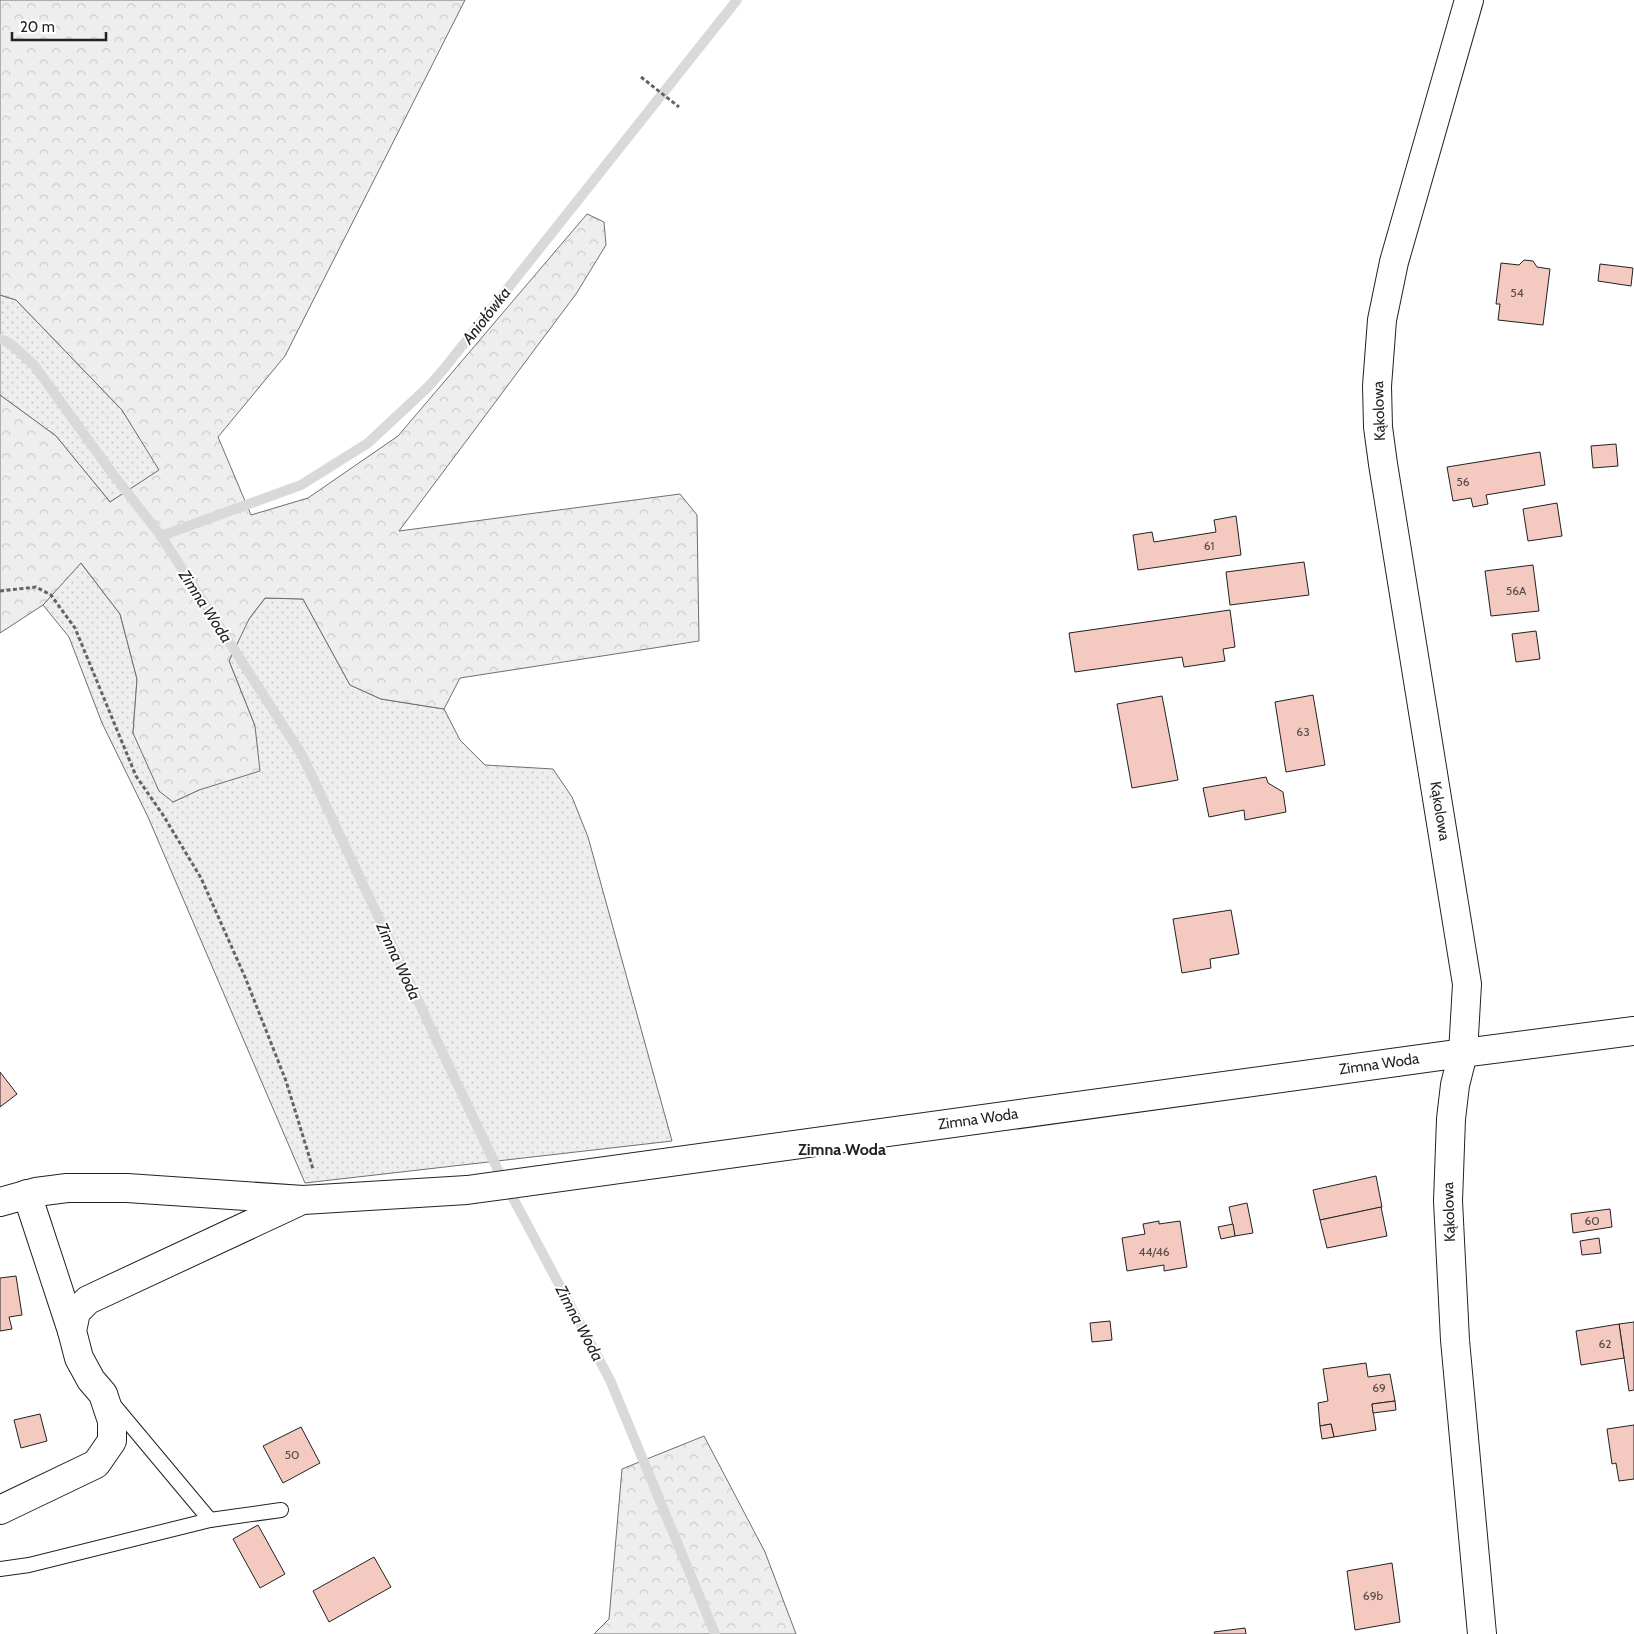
<svg xmlns="http://www.w3.org/2000/svg" width="1634" height="1634" font-family="Cabin,sans-serif">
	<defs>
		<pattern id="grass-dots" width="8" height="8" patternUnits="userSpaceOnUse" patternTransform="scale(1.25)"><rect width="8" height="8" fill="#eee"/><path d="M2 2h.1M6 6h.1" fill="none" stroke="#ccc" stroke-width="1.8" stroke-linecap="round"/></pattern>
		<pattern id="forest-crowns" width="20" height="18" patternUnits="userSpaceOnUse" patternTransform="scale(1.25)"><rect width="20" height="18" fill="#eee"/><path d="M2 6a3 3 0 1 1 6 0M12 15a3 3 0 1 1 6 0" fill="none" stroke="#ccc"/></pattern>
	</defs>
	<rect width="100%" height="100%" fill="#fff"/>
	<g fill="url(#grass-dots)" stroke="#6f6f6f">
		<path d="M0,295L16,300L122,410L160,470L110,502L56,436L0,395Z"/>
		<path d="M80,562L120,614L137,679L133,733L173,802L199,790L255,726L229,661L244,626L265,598L303,599L350,685L381,699L444,709L460,740L485,765L553,769L572,797L588,837L672,1141L305,1183L148,817L102,723L69,637L43,605Z"/>
	</g>
	<g fill="url(#forest-crowns)" stroke="#6f6f6f">
		<path d="M0,0H465L285,356L218,437L251,515L308,498L398,436L587,214L604,222L606,245L576,294L399,531L680,494L697,515L699,641L460,678L444,709L381,699L350,685L303,599L265,598L249,619L229,661L255,726L260,771L199,790L173,802L159,791L133,733L137,679L120,614L81,563L43,605L0,633V395L56,436L110,502L159,470L122,410L16,300L0,295Z"/>
		<path d="M704,1436L765,1552L796,1634H594L609,1619L622,1469Z"/>
	</g>
	<g fill="none" stroke-linecap="round" stroke-linejoin="round">
		<g stroke="#d9d9d9" stroke-width="10">
			<path d="M0,339L11,344L34,365L112,473L161,536L302,755L497,1168L610,1380L715,1634"/>
			<path d="M161,536L301,485L368,443L428,387L443,370L737,0"/>
		</g>
	</g>
	<g fill="#f3c9c0" stroke="#222">
		<path d="M1524,260L1533,261L1537,267L1550,269L1543,325L1498,320L1500,304H1496L1501,263L1519,265Z"/>
		<path d="M1600,264L1633,268L1631,286L1598,281Z"/>
		<path d="M1616,444L1618,466L1593,468L1591,446Z"/>
		<path d="M1540,452L1545,485L1486,495L1488,504L1473,507L1471,498L1453,501L1447,467Z"/>
		<path d="M1557,503L1562,536L1528,541L1523,509Z"/>
		<path d="M1236,516L1241,555L1138,570L1133,535L1152,532L1154,542L1216,532L1214,520Z"/>
		<path d="M1304,562L1309,595L1230,605L1226,572Z"/>
		<path d="M1533,565L1539,611L1491,616L1485,571Z"/>
		<path d="M1230,610L1235,647L1223,649L1225,661L1184,667L1182,657L1075,672L1069,633Z"/>
		<path d="M1536,631L1540,659L1516,662L1512,634Z"/>
		<path d="M1313,695L1325,765L1286,772L1275,702Z"/>
		<path d="M1162,696L1178,780L1132,788L1117,704Z"/>
		<path d="M1266,777L1268,783L1283,792L1286,812L1245,820L1244,810L1209,817L1203,788Z"/>
		<path d="M1231,910L1239,954L1210,959L1211,968L1182,973L1173,919Z"/>
		<path d="M0,1072L17,1094L0,1107Z"/>
		<path d="M1376,1176L1382,1207L1320,1220L1313,1190Z"/>
		<path d="M1247,1203L1253,1233L1235,1236L1229,1207Z"/>
		<path d="M1381,1207L1387,1236L1327,1248L1320,1220Z"/>
		<path d="M1610,1209L1612,1227L1573,1233L1571,1214Z"/>
		<path d="M1159,1221V1224L1180,1221L1187,1267L1164,1271V1265L1127,1271L1122,1238L1145,1234L1143,1224Z"/>
		<path d="M1233,1224L1235,1236L1221,1239L1218,1227Z"/>
		<path d="M1599,1238L1601,1253L1582,1255L1580,1241Z"/>
		<path d="M16,1276L22,1315L9,1317L12,1329L0,1331V1278Z"/>
		<path d="M1110,1321L1112,1340L1092,1342L1090,1323Z"/>
		<path d="M1634,1322V1390L1629,1391L1619,1324Z"/>
		<path d="M1619,1324L1624,1358L1581,1365L1576,1331Z"/>
		<path d="M1366,1363L1368,1377L1390,1374L1395,1401L1372,1404L1376,1430L1334,1437L1331,1424L1320,1426L1318,1403L1328,1401L1323,1369Z"/>
		<path d="M1395,1401L1396,1410L1373,1413L1372,1404Z"/>
		<path d="M40,1414L47,1441L21,1448L14,1420Z"/>
		<path d="M1331,1424L1334,1437L1322,1439L1320,1426Z"/>
		<path d="M1634,1425V1479L1619,1481L1616,1463L1612,1464L1607,1429Z"/>
		<path d="M301,1427L320,1463L283,1483L263,1446Z"/>
		<path d="M258,1525L285,1574L260,1588L233,1539Z"/>
		<path d="M374,1557L391,1587L329,1622L313,1591Z"/>
		<path d="M1392,1563L1400,1622L1355,1630L1347,1571Z"/>
		<path d="M1245,1628L1246,1634H1215L1214,1632Z"/>
	</g>
	<g fill="none" stroke-linecap="round" stroke-linejoin="round">
		<defs>
			<g id="lane">
				<path d="M113,1404L210,1520"/>
				<path d="M0,1569L29,1565L210,1520L281,1510"/>
			</g>
			<g id="street">
				<path d="M1469,0L1394,262L1382,320L1377,386L1378,427L1383,464L1467,984L1463,1053L1455,1085L1451,1119L1448,1201L1455,1340L1482,1634"/>
				<path d="M27,1194L72,1331"/>
				<path d="M0,1202L36,1192L67,1188H127L303,1200L467,1190L1463,1053L1634,1031"/>
				<path d="M0,1510L96,1464L112,1441V1421L103,1394L91,1380L79,1358L72,1331L76,1312L88,1300L298,1202"/>
			</g>
		</defs>
		<use href="#lane" stroke="#222" stroke-width="16"/>
		<use href="#street" stroke="#222" stroke-width="30"/>
		<g stroke="#646464" stroke-width="3" stroke-dasharray="4 2.5" stroke-linecap="butt">
			<path d="M641,77L679,107"/>
			<path d="M0,591L36,587L51,595L75,628L136,776L163,815L201,878L245,977L286,1081L313,1169"/>
		</g>
		<use href="#lane" stroke="#fff" stroke-width="14"/>
		<use href="#street" stroke="#fff" stroke-width="28"/>
	</g>
	<g text-anchor="middle" stroke-width="4" stroke-linejoin="round" paint-order="stroke">
		<g font-size="12" fill="#564c4a">
			<text x="1517" y="297">54</text>
			<text x="1463" y="486">56</text>
			<text x="1209" y="550">61</text>
			<text x="1516" y="595">56A</text>
			<text x="1303" y="736">63</text>
			<text x="1592" y="1225">60</text>
			<text x="1154" y="1256">44/46</text>
			<text x="1605" y="1348">62</text>
			<text x="1379" y="1392">69</text>
			<text x="292" y="1459">50</text>
			<text x="1373" y="1600">69b</text>
		</g>
		<g font-size="15" fill="#222" stroke="#fff">
			<text transform="translate(1379 411) rotate(-92)" y="5">Kąkolowa</text>
			<text transform="translate(1440 811) rotate(81)" y="5">Kąkolowa</text>
			<text transform="translate(1379 1064) rotate(-8)" y="5">Zimna Woda</text>
			<text transform="translate(978 1119) rotate(-8)" y="5">Zimna Woda</text>
			<text transform="translate(1449 1212) rotate(-92)" y="5">Kąkolowa</text>
		</g>
		<g font-size="16" font-style="italic" fill="#222" stroke="#fff">
			<text transform="translate(486 315) rotate(-52)" y="6">Aniołówka</text>
			<text transform="translate(206 606) rotate(57)" y="6">Zimna Woda</text>
			<text transform="translate(399 961) rotate(65)" y="6">Zimna Woda</text>
			<text transform="translate(580 1323) rotate(62)" y="6">Zimna Woda</text>
		</g>
		<g font-size="16" font-weight="bold" fill="#222" stroke="#fff">
			<text x="842" y="1155">Zimna Woda</text>
		</g>
	</g>
	<path d="M12 32v8h94v-8" fill="none" stroke="#222222" stroke-width="2.5"/>
	<text x="20" y="32" font-size="15" fill="#222222" stroke="#ffffff" stroke-width="4" paint-order="stroke">20 m</text>
</svg>
